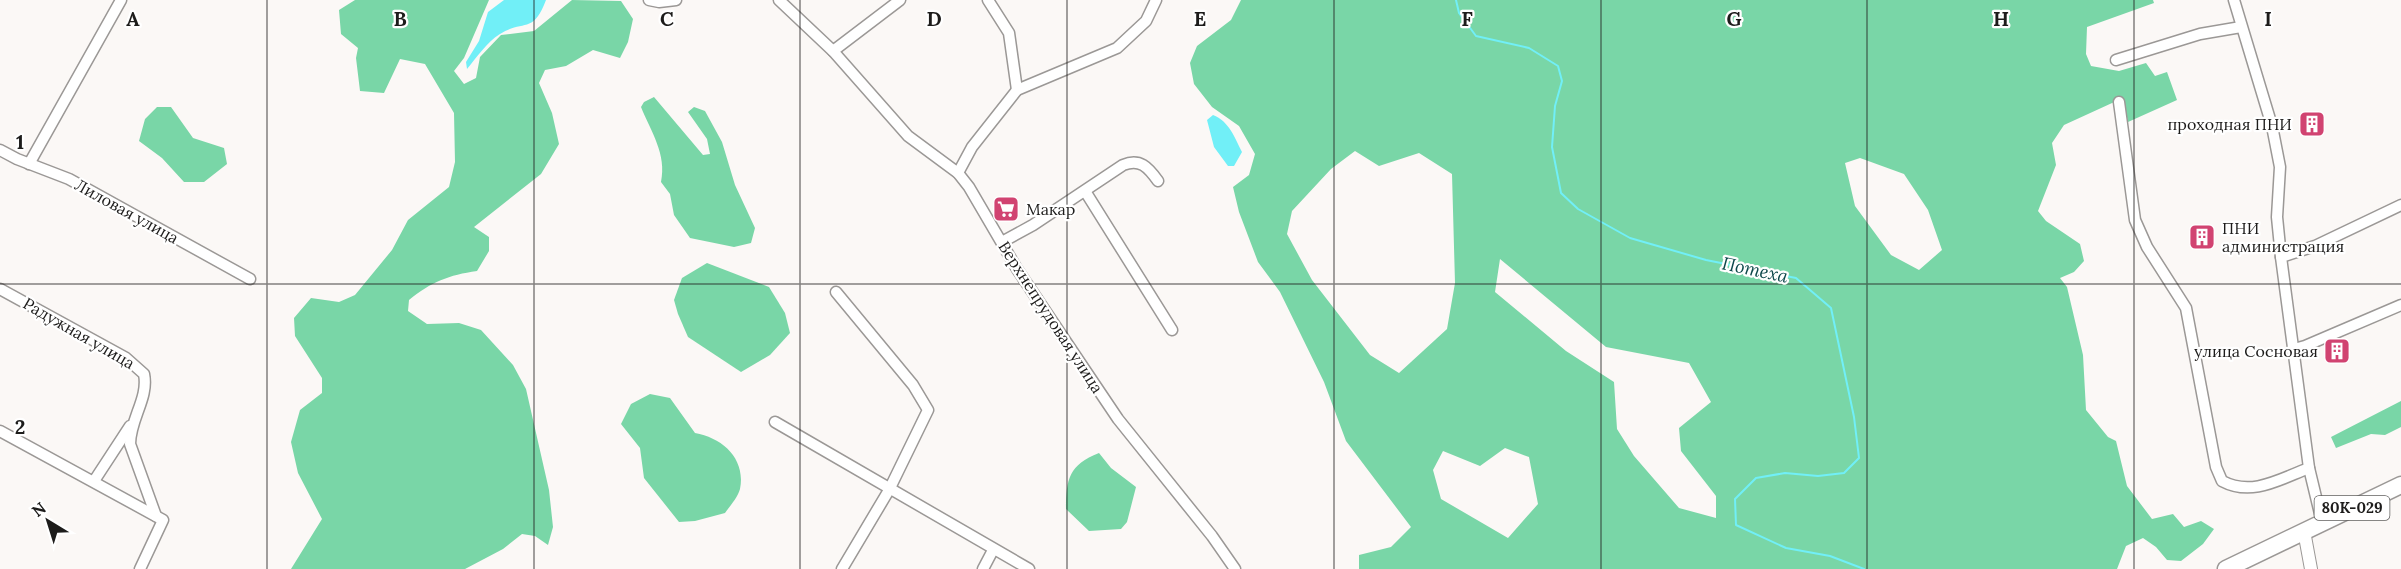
<svg xmlns="http://www.w3.org/2000/svg" width="2401" height="569" font-family="Lora,serif">
	<rect width="100%" height="100%" fill="#fbf8f6"/>
	<g fill="#79d6a7" fill-rule="evenodd">
		<path d="M355,0H489L464,58L454,71L464,84L476,78L480,57L501,35L534,31L572,0L621,1L633,19L628,42L620,58L593,50L566,66L545,70L539,83L552,113L559,144L541,174L474,227L489,237V251L477,271C449,275 431,282 409,300L408,311L427,324L459,323L481,330L513,365L526,389L549,490L553,527L548,545L535,536L522,534L503,549L465,569H291L322,519L298,473L291,442L300,410L322,393V378L295,336L294,318L311,298L339,302L355,295L392,250L408,220L449,187L455,162L454,113L425,64L400,59L384,93L360,91L356,58L358,48L341,34L339,10Z"/>
		<path d="M1241,0H2153L2154,3L2087,27L2086,54L2091,66L2119,71L2146,63L2155,76L2167,72L2177,100L2128,122L2123,98L2064,125L2052,143L2056,165L2038,211L2046,221L2080,244L2084,261L2074,272L2060,278L2067,287L2083,355L2086,410L2108,437L2116,441L2127,486L2152,519L2173,514L2184,527L2201,521L2214,529L2203,544L2181,561L2167,560L2156,547L2143,538L2126,546L2117,569H1359V555L1391,547L1411,527L1346,441L1324,382L1280,292L1258,262L1239,212L1233,187L1249,175L1255,154L1239,126L1212,107L1194,84L1190,63L1197,46L1231,20ZM1355,151L1379,166L1419,153L1452,174L1455,283L1447,329L1399,373L1370,355L1312,280L1287,234L1292,211L1331,169ZM1860,158L1904,174L1928,210L1942,250L1919,270L1891,255L1855,206L1845,163ZM1500,259L1606,347L1689,363L1711,402L1679,428L1681,451L1716,496V518L1679,508L1634,456L1617,429L1614,382L1566,351L1495,292ZM1505,448L1529,457L1538,504L1508,538L1441,499L1433,470L1443,451L1480,466Z"/>
		<path d="M654,97L703,155L710,154L707,139L688,112L694,107L705,111L722,142L735,185L755,228L751,243L734,247L690,238L674,215L670,194L661,182C667,154 651,132 641,107L644,102Z"/>
		<path d="M157,107H171L193,138L224,148L227,164L204,182H184L162,158L139,141L145,119Z"/>
		<path d="M707,263L769,287L785,313L790,333L770,355L741,372L688,337L678,314L674,300L682,278Z"/>
		<path d="M650,394L670,398L695,433C723,438 746,459 740,489C738,497 730,506 725,513L695,521L679,522L644,478L640,448L621,424L631,404Z"/>
		<path d="M2401,401V427L2385,435L2371,434L2336,448L2331,437Z"/>
		<path d="M1099,453L1111,468L1136,487L1127,522L1121,529L1089,531L1066,509C1066,479 1069,465 1099,453Z"/>
	</g>
	<g fill="#71eff7">
		<path d="M504,0H546C533,35 523,19 500,34C487,42 476,58 467,69L466,62L479,41L488,12Z"/>
		<path d="M1213,115C1229,121 1235,138 1242,152L1234,166H1228L1214,147L1207,120Z"/>
	</g>
	<g fill="none" stroke-linecap="round" stroke-linejoin="round">
		<path stroke="#71eff7" stroke-width="2" d="M1456,0L1459,13L1476,36L1529,48L1558,66L1562,81L1555,106L1552,147L1561,193L1578,209L1630,238L1706,260L1796,278L1831,308L1854,417L1859,458L1844,473L1818,476L1785,473L1756,478L1735,499L1736,525L1786,548L1830,556L1864,569"/>
		<defs>
			<g id="minor">
				<path d="M649,0L659,2L676,0"/>
				<path d="M779,0L833,51L908,136L958,173L969,187L1017,269L1118,419L1212,536L1235,569"/>
				<path d="M988,0L1009,33L1017,90"/>
				<path d="M2234,0L2272,126L2280,167L2277,217L2281,257L2309,468L2322,522"/>
				<path d="M833,51L900,0"/>
				<path d="M2116,60L2200,34L2241,27"/>
				<path d="M2119,102L2135,220L2147,247L2186,308L2216,467L2222,481C2252,497 2280,479 2309,468"/>
				<path d="M0,150L17,159L69,179L250,279"/>
				<path d="M29,164L121,0"/>
				<path d="M958,173L972,147L1017,90L1117,48L1146,21L1156,0"/>
				<path d="M1085,191L1172,330"/>
				<path d="M1002,242L1033,225L1123,165C1140,158 1148,167 1158,181"/>
				<path d="M2281,257L2315,246L2401,205"/>
				<path d="M0,289L126,358L144,374C149,398 130,419 130,444L156,516"/>
				<path d="M836,292L913,385L928,410L889,490L842,569"/>
				<path d="M2294,349L2305,346L2401,305"/>
				<path d="M775,422L1029,569"/>
				<path d="M0,431L163,520L140,569"/>
				<path d="M94,481L130,426"/>
				<path d="M983,569L993,550"/>
			</g>
			<path id="tertiary" d="M2304,531L2311,569"/>
			<path id="primary" d="M2226,569L2401,485"/>
		</defs>
		<use href="#minor" stroke="#9b9896" stroke-width="13"/>
		<use href="#tertiary" stroke="#9b9896" stroke-width="14"/>
		<use href="#primary" stroke="#9b9896" stroke-width="19"/>
		<use href="#minor" stroke="#fff" stroke-width="10"/>
		<use href="#tertiary" stroke="#fff" stroke-width="12"/>
		<use href="#primary" stroke="#fff" stroke-width="16"/>
	</g>
	<path fill="none" stroke="#1d1c1b" stroke-width="1.5" stroke-opacity="0.55" d="M267,0V569M534,0V569M800,0V569M1067,0V569M1334,0V569M1601,0V569M1867,0V569M2134,0V569M0,284H2401"/>
	<defs>
		<symbol id="building-square" viewBox="-11 -11 22 22"><rect x="-9" y="-9" width="18" height="18" rx="4" fill="#d14371" stroke="#fff"/><path d="M-4-6H4V6H1V3H-1V6H-4ZM-2.5-4.3h1.7v1.8h-1.7ZM.8-4.3h1.7v1.8H.8ZM-2.5-1h1.7V.8h-1.7ZM.8-1h1.7V.8H.8Z" fill="#fff"/></symbol>
		<symbol id="supermarket-square" viewBox="-11 -11 22 22"><rect x="-9" y="-9" width="18" height="18" rx="4" fill="#d14371" stroke="#fff"/><path d="M-6-5.5h2.5l.6 2H6L4.5 2H-2.5L-4.4-4H-6ZM-1.5 3.2a1.3 1.3 0 1 0 .1 0ZM3 3.2a1.3 1.3 0 1 0 .1 0Z" fill="#fff"/></symbol>
	</defs>
	<g fill-rule="evenodd">
		<use href="#building-square" x="2297" y="109" width="30" height="30"/>
		<use href="#supermarket-square" x="991" y="194" width="30" height="30"/>
		<use href="#building-square" x="2187" y="222" width="30" height="30"/>
		<use href="#building-square" x="2322" y="336" width="30" height="30"/>
	</g>
	<g text-anchor="middle" stroke-width="4.5" stroke-linejoin="round" paint-order="stroke">
		<rect fill="#fff" stroke="#61605f" stroke-width="1.5" x="2314.5" y="496" width="75" height="24" rx="4.5"/>
		<g font-size="15" font-weight="bold" fill="#1d1c1b">
			<text x="2352" y="513">80К-029</text>
		</g>
		<g font-size="16" fill="#1d1c1b" stroke="#fff" text-anchor="end">
			<text x="2292" y="130">проходная ПНИ</text>
			<text x="1026" y="215" text-anchor="start">Макар</text>
			<text x="2222" y="234" text-anchor="start">ПНИ<tspan x="2222" dy="18">администрация</tspan></text>
			<text x="2318" y="357">улица Сосновая</text>
		</g>
		<g font-size="16" fill="#1d1c1b" stroke="#fff">
			<text transform="translate(127 211) rotate(29)" y="6">Лиловая улица</text>
			<text transform="translate(1051 317) rotate(57)" y="6">Верхнепрудовая улица</text>
			<text transform="translate(79 333) rotate(30)" y="6">Радужная улица</text>
		</g>
		<g font-size="18" font-style="italic" fill="#0d484b" stroke="#fff">
			<text transform="translate(1755 270) rotate(12)" y="6">Потеха</text>
		</g>
	</g>
	<g font-size="20" text-anchor="middle" font-weight="bold" fill="#1d1c1b" stroke="#fff" stroke-width="4.5" stroke-linejoin="round" paint-order="stroke">
		<text x="133" y="26">A</text>
		<text x="400" y="26">B</text>
		<text x="667" y="26">C</text>
		<text x="934" y="26">D</text>
		<text x="1200" y="26">E</text>
		<text x="1467" y="26">F</text>
		<text x="1734" y="26">G</text>
		<text x="2001" y="26">H</text>
		<text x="2268" y="26">I</text>
		<text x="20" y="149">1</text>
		<text x="20" y="434">2</text>
	</g>
	<g transform="translate(48 521) rotate(322)" stroke="#ffffff" stroke-width="4.5" paint-order="stroke">
	<path d="M0-4.5L10 22L0 15L-10 22Z" fill="#1d1c1b"/>
	<text y="-9" font-size="16" font-weight="bold" text-anchor="middle" fill="#1d1c1b">N</text>
	</g>
</svg>
